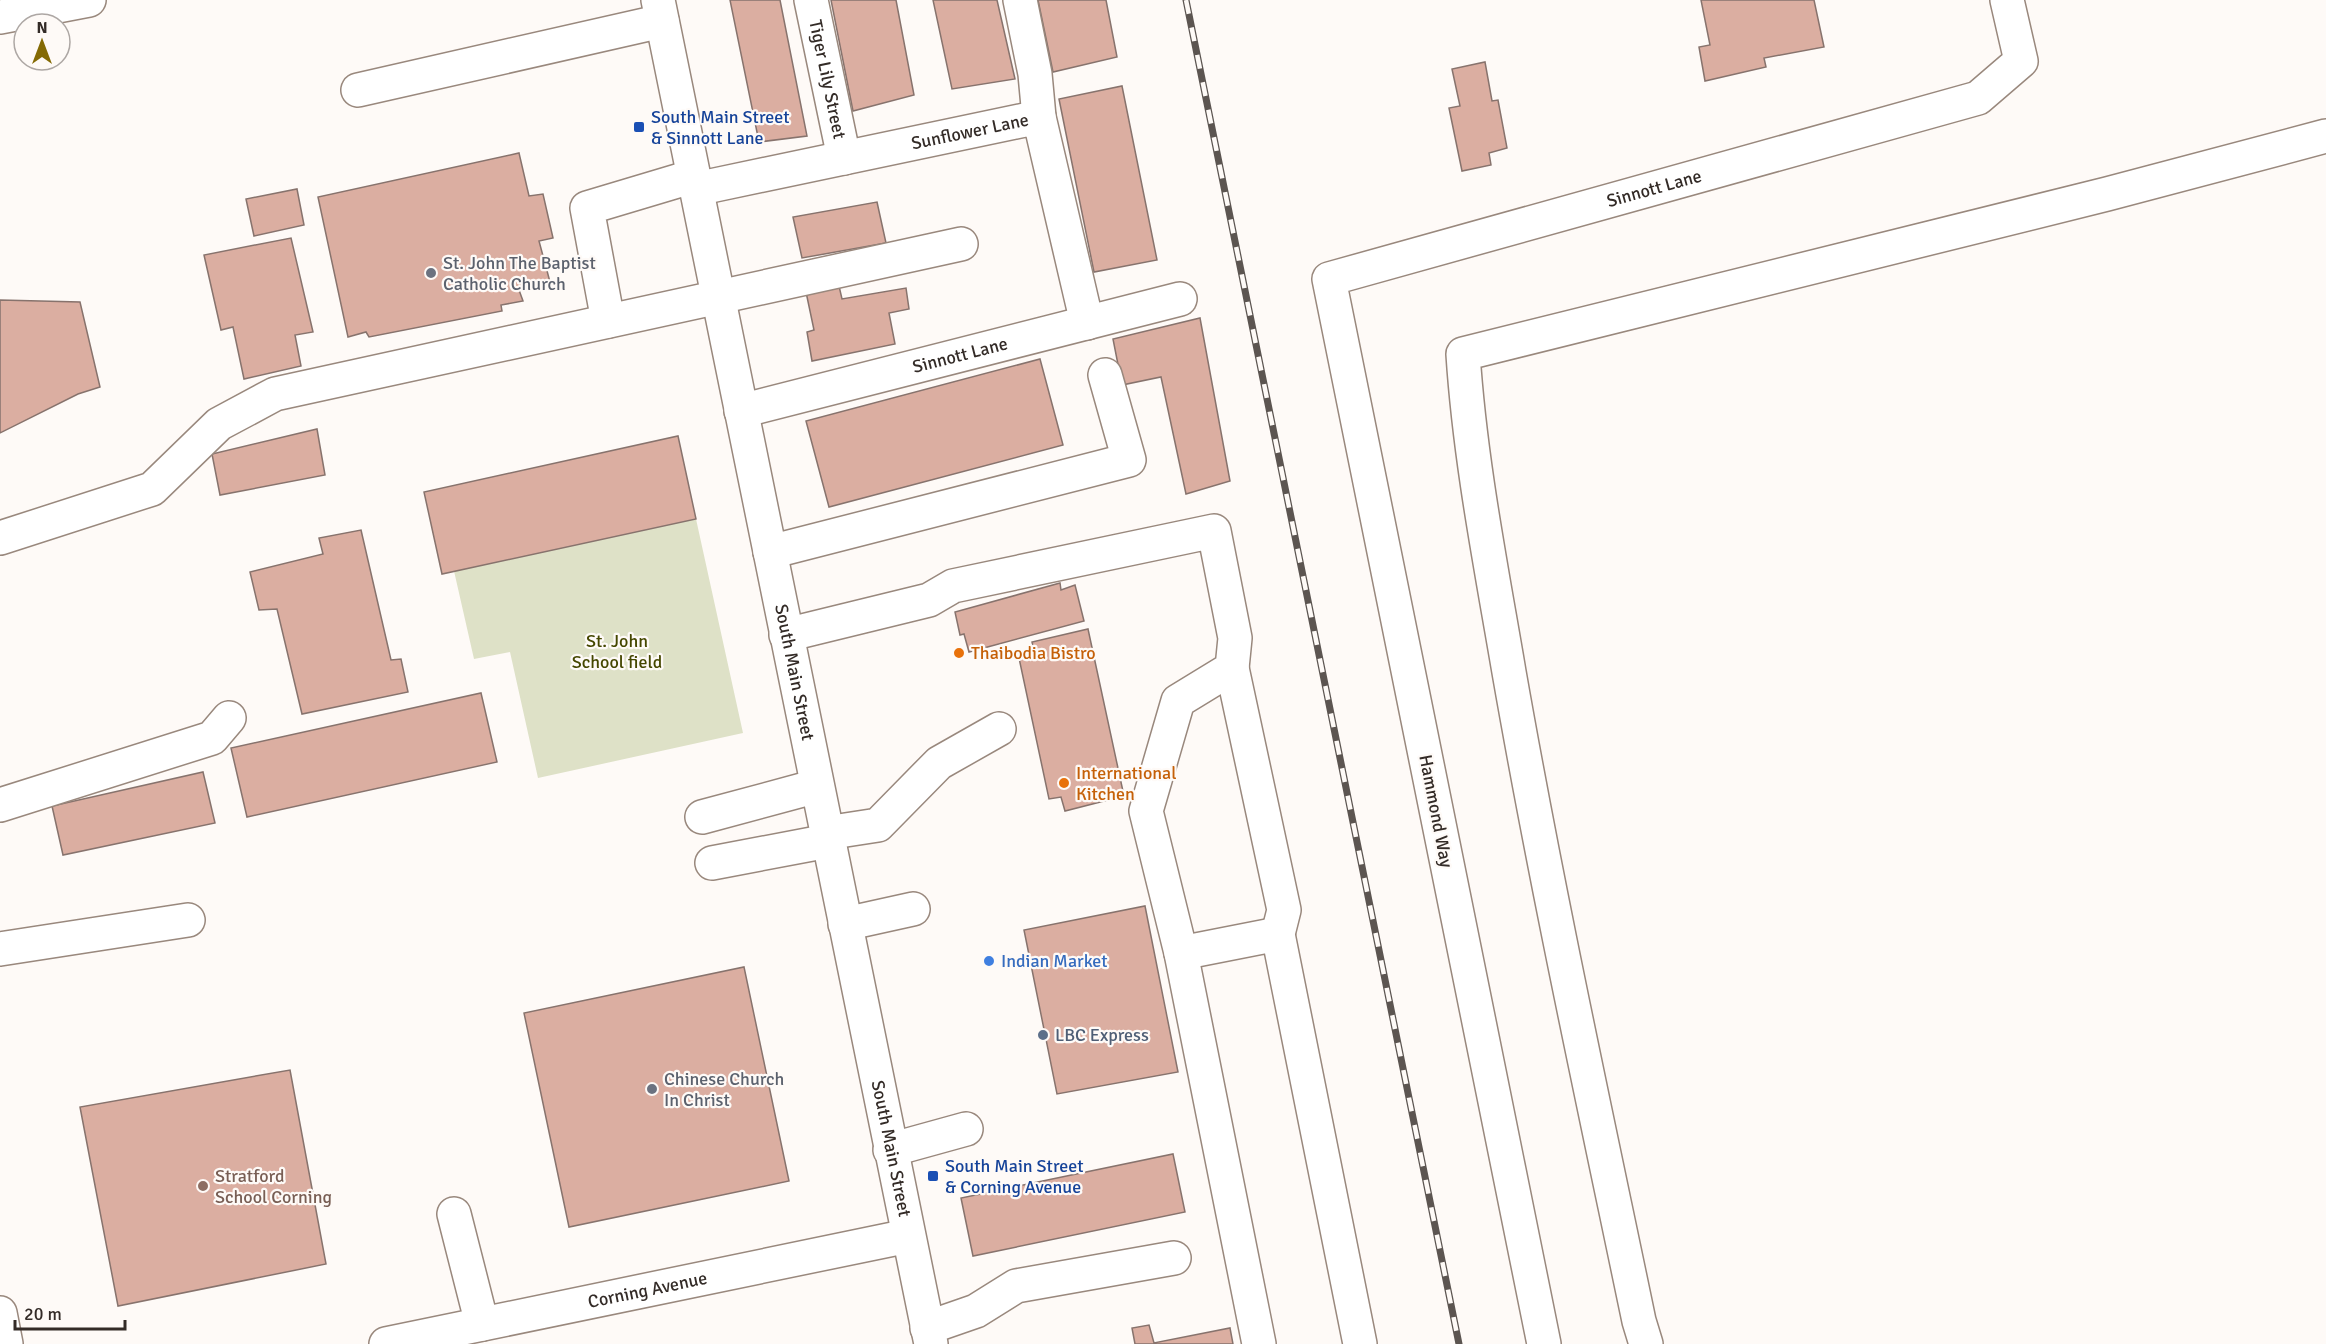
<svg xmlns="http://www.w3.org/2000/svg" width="2326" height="1344" font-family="Signika,sans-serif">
	<rect width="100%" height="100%" fill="#fefaf7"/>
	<path fill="#dee1c7" d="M696,519L743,733L538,778L510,652L474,659L454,571Z"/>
	<g fill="#dbaea1" stroke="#87736d" stroke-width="1.5">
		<path d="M730,0H780L807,136L759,142Z"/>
		<path d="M831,0H896L914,95L853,111Z"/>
		<path d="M933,0H997L1015,79L952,89Z"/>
		<path d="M1038,0H1106L1117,57L1053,72Z"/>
		<path d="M1701,0H1814L1824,47L1764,58L1766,67L1705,81L1699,47L1710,45Z"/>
		<path d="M1485,62L1492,101L1498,100L1507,148L1489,153L1491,165L1462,171L1449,108L1460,106L1452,69Z"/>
		<path d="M1122,86L1157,260L1094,272L1059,99Z"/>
		<path d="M519,153L529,196L543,194L553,238L539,241L550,282L519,290L523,301L501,305L502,311L369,337L366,332L348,337L318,197Z"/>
		<path d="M297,189L304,225L254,236L246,199Z"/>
		<path d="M877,202L886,243L802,258L793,217Z"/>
		<path d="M291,238L313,332L295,335L301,366L244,379L233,327L221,330L204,255Z"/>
		<path d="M839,286L842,299L906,288L909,309L889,313L895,344L812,361L807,332L814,330L806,292Z"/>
		<path d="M0,300L80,302L100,387L78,394L0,433Z"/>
		<path d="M1200,318L1230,481L1186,494L1161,377L1122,385L1113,339Z"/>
		<path d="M1040,359L1063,445L829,507L806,421Z"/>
		<path d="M317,429L325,475L220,495L212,454Z"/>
		<path d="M678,436L696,519L442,574L424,492Z"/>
		<path d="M361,530L391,660L401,659L408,692L302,714L277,609L259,610L250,572L323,554L319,538Z"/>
		<path d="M1060,583L1061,590L1075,585L1084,621L969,652L964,634L960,635L955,612Z"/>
		<path d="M1088,629L1124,796L1065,811L1061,797L1049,799L1019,658L1035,654L1032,642Z"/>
		<path d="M481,693L497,762L247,817L231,748Z"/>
		<path d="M203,772L215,823L63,855L52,806Z"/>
		<path d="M1145,906L1178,1072L1057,1094L1024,930Z"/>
		<path d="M744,967L789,1181L569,1227L524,1013Z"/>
		<path d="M290,1070L326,1264L118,1306L80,1107Z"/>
		<path d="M1173,1154L1185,1212L973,1256L961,1198Z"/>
		<path d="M1149,1325L1154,1343L1230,1328L1233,1344H1135L1132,1328Z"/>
	</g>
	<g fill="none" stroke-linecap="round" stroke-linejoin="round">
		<defs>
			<g id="minor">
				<path id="s1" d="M811,0L844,158"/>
				<path d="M1020,0L1035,74L1039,117"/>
				<path d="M0,17L89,0"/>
				<path d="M358,90L662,21"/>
				<path id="s2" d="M696,189L1039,117L1087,323"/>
				<path d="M608,321L587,208L694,176"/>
				<path id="s3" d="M741,411L1180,299"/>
				<path d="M0,538L152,489L219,424L275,394L961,244"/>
				<path d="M770,552L1129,460L1105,375"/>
				<path d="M786,635L929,600L953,586L1214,531L1235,638L1232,668L1178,701L1146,811L1181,953L1278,934L1360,1344"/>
				<path d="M1232,668L1284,910L1278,934"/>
				<path d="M0,805L212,738L229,718"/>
				<path d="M702,817L817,786"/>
				<path d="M826,833L878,825L939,763L999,729"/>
				<path d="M712,863L828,841"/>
				<path d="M845,924L913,909"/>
				<path d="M0,949L188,920"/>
				<path d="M1181,953L1259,1344"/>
				<path d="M890,1150L966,1129"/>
				<path d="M454,1214L482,1324"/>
				<path d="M927,1328L976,1311L1016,1286L1174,1258"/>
				<path id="s4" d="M386,1344L908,1236"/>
				<path id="s5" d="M1544,1344L1329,279L1978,98L2021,61L2007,0"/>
				<path d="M1646,1344L1639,1321C1594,1105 1547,889 1509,672C1491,566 1470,461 1463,354L2107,194L2326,136"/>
			</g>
			<g id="major">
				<path id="s6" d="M658,0L931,1344"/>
				<path d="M0,1313L6,1344"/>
			</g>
		</defs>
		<use href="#minor" stroke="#99887d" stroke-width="36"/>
		<use href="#major" stroke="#99887d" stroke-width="36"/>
		<use href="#minor" stroke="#fff" stroke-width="33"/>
		<use href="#major" stroke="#fff" stroke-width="33"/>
		<defs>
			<path id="rail" d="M1186,0L1459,1344"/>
		</defs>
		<use href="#rail" stroke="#5c5551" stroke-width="7"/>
		<use href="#rail" stroke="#fefaf7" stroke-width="4.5" stroke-dasharray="14" stroke-linecap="butt"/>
	</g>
	<g fill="#1a4fb4" stroke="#fefaf7" stroke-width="2">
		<rect x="633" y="121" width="12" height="12" rx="3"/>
		<rect x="927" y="1170" width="12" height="12" rx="3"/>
	</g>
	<g fill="#6b7280" stroke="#fefaf7" stroke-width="2">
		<circle cx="431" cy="273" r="6"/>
		<circle cx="652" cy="1089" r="6"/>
	</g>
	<g fill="#e8710a" stroke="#fefaf7" stroke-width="2">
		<circle cx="959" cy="653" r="6"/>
		<circle cx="1064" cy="783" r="6"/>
	</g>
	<circle fill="#3f7fe0" stroke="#fefaf7" stroke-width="2" cx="989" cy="961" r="6"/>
	<circle fill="#5c6f8a" stroke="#fefaf7" stroke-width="2" cx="1043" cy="1035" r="6"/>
	<circle fill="#8d6e63" stroke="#fefaf7" stroke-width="2" cx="203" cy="1186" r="6"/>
	<g text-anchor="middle" stroke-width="4.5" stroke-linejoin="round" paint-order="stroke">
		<g font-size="18" fill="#332b27" stroke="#fefaf7">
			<text dy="6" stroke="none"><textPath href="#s1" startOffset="81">Tiger Lily Street</textPath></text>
			<text dy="6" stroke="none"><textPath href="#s2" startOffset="280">Sunflower Lane</textPath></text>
			<text dy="6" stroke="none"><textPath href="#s5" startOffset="1424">Sinnott Lane</textPath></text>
			<text dy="6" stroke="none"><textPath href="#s3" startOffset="226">Sinnott Lane</textPath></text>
			<text dy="6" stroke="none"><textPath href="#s6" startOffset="686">South Main Street</textPath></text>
			<text transform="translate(1436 811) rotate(79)" y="6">Hammond Way</text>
			<text dy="6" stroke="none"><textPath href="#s6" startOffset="1172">South Main Street</textPath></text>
			<text dy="6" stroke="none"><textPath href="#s4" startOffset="267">Corning Avenue</textPath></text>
		</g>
		<g font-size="18" fill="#164399" stroke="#fefaf7" text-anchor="start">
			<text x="651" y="123">South Main Street<tspan x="651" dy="21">&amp; Sinnott Lane</tspan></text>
			<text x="945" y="1172">South Main Street<tspan x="945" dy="21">&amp; Corning Avenue</tspan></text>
		</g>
		<g font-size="18" fill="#5b616d" stroke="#fefaf7" text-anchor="start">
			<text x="443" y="269">St. John The Baptist<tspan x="443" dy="21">Catholic Church</tspan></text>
			<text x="664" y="1085">Chinese Church<tspan x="664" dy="21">In Christ</tspan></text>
		</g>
		<g font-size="18" fill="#454700" stroke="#fefaf7">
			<text x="617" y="647">St. John<tspan x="617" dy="21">School field</tspan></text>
		</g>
		<g font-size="18" fill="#c56008" stroke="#fefaf7" text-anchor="start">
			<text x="971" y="659">Thaibodia Bistro</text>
			<text x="1076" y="779">International<tspan x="1076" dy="21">Kitchen</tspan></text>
		</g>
		<g font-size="18" fill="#366cbe" stroke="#fefaf7" text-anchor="start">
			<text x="1001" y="967">Indian Market</text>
		</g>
		<g font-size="18" fill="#4e5e75" stroke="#fefaf7" text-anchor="start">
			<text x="1055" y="1041">LBC Express</text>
		</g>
		<g font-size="18" fill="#785e54" stroke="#fefaf7" text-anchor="start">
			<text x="215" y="1182">Stratford<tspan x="215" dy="21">School Corning</tspan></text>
		</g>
	</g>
	<g transform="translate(42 42)"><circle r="28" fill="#fefaf7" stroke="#ada7a4" stroke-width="1.5"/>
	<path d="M0-4.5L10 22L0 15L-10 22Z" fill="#846a04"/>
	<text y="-9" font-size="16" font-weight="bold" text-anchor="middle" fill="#332b27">N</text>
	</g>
	<path d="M15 1320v9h110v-9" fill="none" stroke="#332b27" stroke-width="3"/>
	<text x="24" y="1320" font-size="18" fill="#332b27" stroke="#fefaf7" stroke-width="4.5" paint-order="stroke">20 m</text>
</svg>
